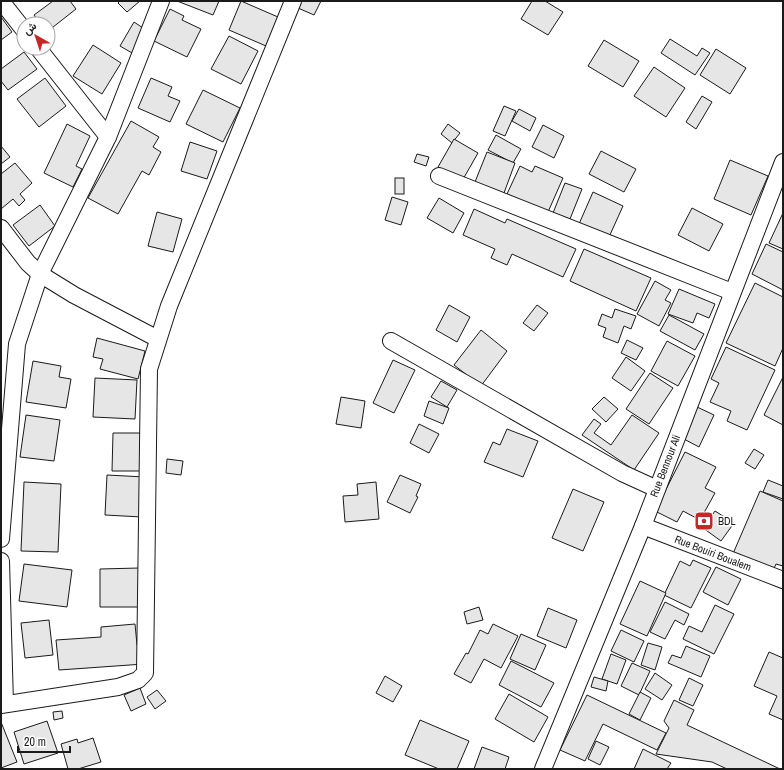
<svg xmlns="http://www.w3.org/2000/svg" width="784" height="770" font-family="'Archivo Narrow',Vazirmatn,sans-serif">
	<rect width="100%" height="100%" fill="#fff"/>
	<g fill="#e6e6e6" stroke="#1a1a1a">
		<path d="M53,1H70L76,9L48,31V24H40L34,15Z"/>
		<path d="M120,1H140L127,12L118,3Z"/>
		<path d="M177,1H219L213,15Z"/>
		<path d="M241,1L278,17L266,46L229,30Z"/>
		<path d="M301,1H321L314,15L298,8Z"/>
		<path d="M532,1H545L563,12L548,35L521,19Z"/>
		<path d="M170,9L184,16L182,20L201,29L187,57L154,41Z"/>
		<path d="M1,17L12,32L1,40Z"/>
		<path d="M134,22L146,30L132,53L120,46Z"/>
		<path d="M229,36L258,51L241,84L211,69Z"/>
		<path d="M670,39L697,56L702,48L710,53L695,75L661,53Z"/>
		<path d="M604,40L639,61L623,87L588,66Z"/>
		<path d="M93,45L121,63L102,94L73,76Z"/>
		<path d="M716,49L746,68L730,94L700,75Z"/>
		<path d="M24,52L37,69L8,90L1,81V69Z"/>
		<path d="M654,67L685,88L666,117L634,96Z"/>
		<path d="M45,78L66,106L39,127L17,99Z"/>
		<path d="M151,78L172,87L168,96L180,101L170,122L138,108Z"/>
		<path d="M203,90L240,108L223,142L186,124Z"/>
		<path d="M702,96L712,102L696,129L686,122Z"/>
		<path d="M504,106L516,111L505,136L493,131Z"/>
		<path d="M519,109L536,118L530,131L512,121Z"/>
		<path d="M131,121L159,137L153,147L161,152L149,175L142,171L118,214L88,198Z"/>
		<path d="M67,124L90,136L76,166L82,169L73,187L44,173Z"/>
		<path d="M448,124L460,133L452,143L441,134Z"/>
		<path d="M543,125L564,136L554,158L532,147Z"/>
		<path d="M496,135L521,149L513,163L488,150Z"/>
		<path d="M454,139L478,153L462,181L438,167Z"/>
		<path d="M190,142L217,151L207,179L181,171Z"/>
		<path d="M1,146L10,157L1,164Z"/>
		<path d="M601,151L636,169L624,192L589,174Z"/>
		<path d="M487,152L515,163L504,193L475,182Z"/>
		<path d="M417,154L429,157L426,166L414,162Z"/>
		<path d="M730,160L768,176L751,215L714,199Z"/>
		<path d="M15,163L32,183L20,194L25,200L19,206L13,199L1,209V174Z"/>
		<path d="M520,166L532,172L535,166L563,178L548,212L507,194Z"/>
		<rect x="395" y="178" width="9" height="16"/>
		<path d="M565,183L582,189L570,219L553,213Z"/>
		<path d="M593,192L623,206L609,237L579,224Z"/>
		<path d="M392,197L408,202L401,225L385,220Z"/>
		<path d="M439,198L464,213L453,233L427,218Z"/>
		<path d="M40,205L55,226L29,246L13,225Z"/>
		<path d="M692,208L723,224L709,251L678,235Z"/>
		<path d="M474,209L505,223L507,219L576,249L563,277L512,254L507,265L491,258L495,249L463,235Z"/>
		<path d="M157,212L182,219L173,252L148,246Z"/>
		<path d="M783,213V249L769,243Z"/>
		<path d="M766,244L783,252V290L752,274Z"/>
		<path d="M584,249L651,278L636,311L570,281Z"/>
		<path d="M655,281L671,290L665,300L671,303L659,326L637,314Z"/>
		<path d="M755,283L783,297V348L775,366L726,343Z"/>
		<path d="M679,289L715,304L709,318L697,313L693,323L668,314Z"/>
		<path d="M449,305L470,317L457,342L436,330Z"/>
		<path d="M537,305L548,313L534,331L523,323Z"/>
		<path d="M615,309L636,316L631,329L624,326L618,343L603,337L606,328L598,325L602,314L612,318Z"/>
		<path d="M669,315L704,334L695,350L660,331Z"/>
		<path d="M481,330L507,351L481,386L454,365Z"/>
		<path d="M97,338L145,351L138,379L100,369L103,359L93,357Z"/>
		<path d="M627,340L643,348L636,360L621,353Z"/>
		<path d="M667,341L695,356L678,386L651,371Z"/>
		<path d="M726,347L775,370L747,430L727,421L731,411L710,402L719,383L711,379Z"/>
		<path d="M626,357L645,371L631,391L612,378Z"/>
		<path d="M393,360L415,370L394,413L373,403Z"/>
		<path d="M33,361L61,366L59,377L71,379L66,408L26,402Z"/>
		<path d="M650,373L673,388L649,424L626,409Z"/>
		<path d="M783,377V425L764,415Z"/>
		<path d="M95,378L137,380L135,419L93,417Z"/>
		<path d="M441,381L457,390L447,407L431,397Z"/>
		<path d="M341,397L365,401L361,428L336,424Z"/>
		<path d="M604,397L618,409L606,422L592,409Z"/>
		<path d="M429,401L449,408L443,424L424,416Z"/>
		<path d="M697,407L714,415L699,447L682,438Z"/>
		<path d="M26,415L60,420L54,461L20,457Z"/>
		<path d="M632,415L659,433L634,470L582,435L594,419L601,424L594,433L611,445Z"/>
		<path d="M419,424L439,434L429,453L410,443Z"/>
		<path d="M507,429L538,441L523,477L484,462L493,442L500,445Z"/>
		<path d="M113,433H143V471H112Z"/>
		<path d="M754,449L764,455L755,469L745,463Z"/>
		<path d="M685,452L716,467L705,488L715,493L700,520L683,511L677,522L655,511Z"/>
		<path d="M167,459L183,461L181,475L166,473Z"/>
		<path d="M107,475L145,477L142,517L105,515Z"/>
		<path d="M400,475L421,484L416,496L418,497L410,513L387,502Z"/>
		<path d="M768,480L783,486V499L763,492Z"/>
		<path d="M24,482L61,484L58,552L21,551Z"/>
		<path d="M376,482L379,519L345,522L343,496L358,495L357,484Z"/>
		<path d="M573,489L604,502L583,551L552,538Z"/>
		<path d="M760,491L783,501V566L776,564L772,573L732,556Z"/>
		<path d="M715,511L734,523L721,541L703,528Z"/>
		<path d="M693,560L711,568L691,608L664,595L680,561L690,566Z"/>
		<path d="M24,564L72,570L67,607L19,601Z"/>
		<path d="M716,567L741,579L728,605L703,592Z"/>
		<path d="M139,568L140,607H100V569Z"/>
		<path d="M640,581L666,593L647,636L620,624Z"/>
		<path d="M665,602L689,614L684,625L675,620L665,639L650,632Z"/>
		<path d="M715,605L734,614L714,654L683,639L689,626L702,632Z"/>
		<path d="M479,607L483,620L467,624L464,612Z"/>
		<path d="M548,608L577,620L566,648L537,636Z"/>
		<path d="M49,620L53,655L25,658L21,623Z"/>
		<path d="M135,624L137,645H142L144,664L59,670L56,640L101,637V627Z"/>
		<path d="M493,624L518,636L501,668L484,659L471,683L454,674L466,653L468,654L480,630L488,634Z"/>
		<path d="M621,630L644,641L634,662L611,651Z"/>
		<path d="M521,634L546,645L535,670L510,659Z"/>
		<path d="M648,643L662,647L655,670L641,665Z"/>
		<path d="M686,646L710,656L701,677L668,663L672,655L681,658Z"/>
		<path d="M769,652L783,658V720L769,714L777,696L754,686Z"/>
		<path d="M611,654L626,660L617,684L602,679Z"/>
		<path d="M511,661L554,683L541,707L499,685Z"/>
		<path d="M632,663L650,671L639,695L621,686Z"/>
		<path d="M655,673L672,685L662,700L645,689Z"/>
		<path d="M385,676L402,686L393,702L376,693Z"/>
		<path d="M594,677L608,681L606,691L591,687Z"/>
		<path d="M689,678L703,685L693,706L679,700Z"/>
		<path d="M140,688L146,704L131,711L124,695Z"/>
		<path d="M157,690L166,701L155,709L147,697Z"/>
		<path d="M640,692L651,698L640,720L629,714Z"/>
		<path d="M509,694L548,717L534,742L495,719Z"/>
		<path d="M587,695L666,733L657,750L603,724L585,761L560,750Z"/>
		<path d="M674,700L694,710L687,725L780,769H727L712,762L656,754L669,728L664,721Z"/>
		<path d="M62,711L63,718L54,720L53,712Z"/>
		<path d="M420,720L469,741L457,769H439L405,755Z"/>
		<path d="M47,721L58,753L24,764L14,732Z"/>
		<path d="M1,722L17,762L1,768Z"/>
		<path d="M93,738L101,762L78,769H68L61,744L77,739L78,743Z"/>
		<path d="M596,741L609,747L600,765L588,759Z"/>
		<path d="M482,747L509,757L505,769H474Z"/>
		<path d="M643,749L671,763L667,769H634Z"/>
	</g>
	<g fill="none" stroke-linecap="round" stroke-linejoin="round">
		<defs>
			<g id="street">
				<path d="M1,1L24,30"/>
				<path d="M38,48L108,137"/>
				<path d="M439,176L732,292"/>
				<path d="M1,228L28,263L40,274L74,295L158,339"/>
				<path d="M391,341L622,473L657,489"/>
				<path d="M643,526L783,580"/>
				<path d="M1,539L17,344L40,274L108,137L161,1"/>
				<path d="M1,561L5,704"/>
				<path d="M1,705L118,687L138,680L145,673L149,369L169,306L293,1"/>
				<path d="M543,769L643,526L783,162"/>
			</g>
		</defs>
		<use href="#street" stroke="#1a1a1a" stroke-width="18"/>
		<use href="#street" stroke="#fff" stroke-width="16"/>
	</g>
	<defs>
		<symbol id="bank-square" viewBox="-11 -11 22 22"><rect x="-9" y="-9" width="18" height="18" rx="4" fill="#c62828" stroke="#fff"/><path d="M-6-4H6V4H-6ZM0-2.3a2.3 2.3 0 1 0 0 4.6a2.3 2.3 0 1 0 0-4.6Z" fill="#fff"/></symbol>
	</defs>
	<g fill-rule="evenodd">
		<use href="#bank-square" x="693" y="510" width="22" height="22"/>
	</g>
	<g text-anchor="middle" stroke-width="3" stroke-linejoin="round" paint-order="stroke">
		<g font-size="11" fill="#1a1a1a" stroke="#fff">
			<text transform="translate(665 466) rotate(-69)" y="4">Rue Bennour Ali</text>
			<text transform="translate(713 553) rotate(21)" y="4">Rue Bouiri Boualem</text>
		</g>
		<g font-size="11" fill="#1a1a1a" stroke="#fff" text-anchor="start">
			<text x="718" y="525">BDL</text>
		</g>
	</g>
	<rect width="784" height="770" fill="none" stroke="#1a1a1a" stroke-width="4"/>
	<g transform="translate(36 36) rotate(321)"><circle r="19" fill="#ffffff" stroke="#a3a3a3"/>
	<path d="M0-3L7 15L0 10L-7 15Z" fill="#c62828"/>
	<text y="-6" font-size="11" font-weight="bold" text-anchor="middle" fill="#1a1a1a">ش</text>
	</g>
	<path d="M18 746v6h52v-6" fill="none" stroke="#1a1a1a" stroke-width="2"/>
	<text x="24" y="746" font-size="12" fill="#1a1a1a" stroke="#ffffff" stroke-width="3" paint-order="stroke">20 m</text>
</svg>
